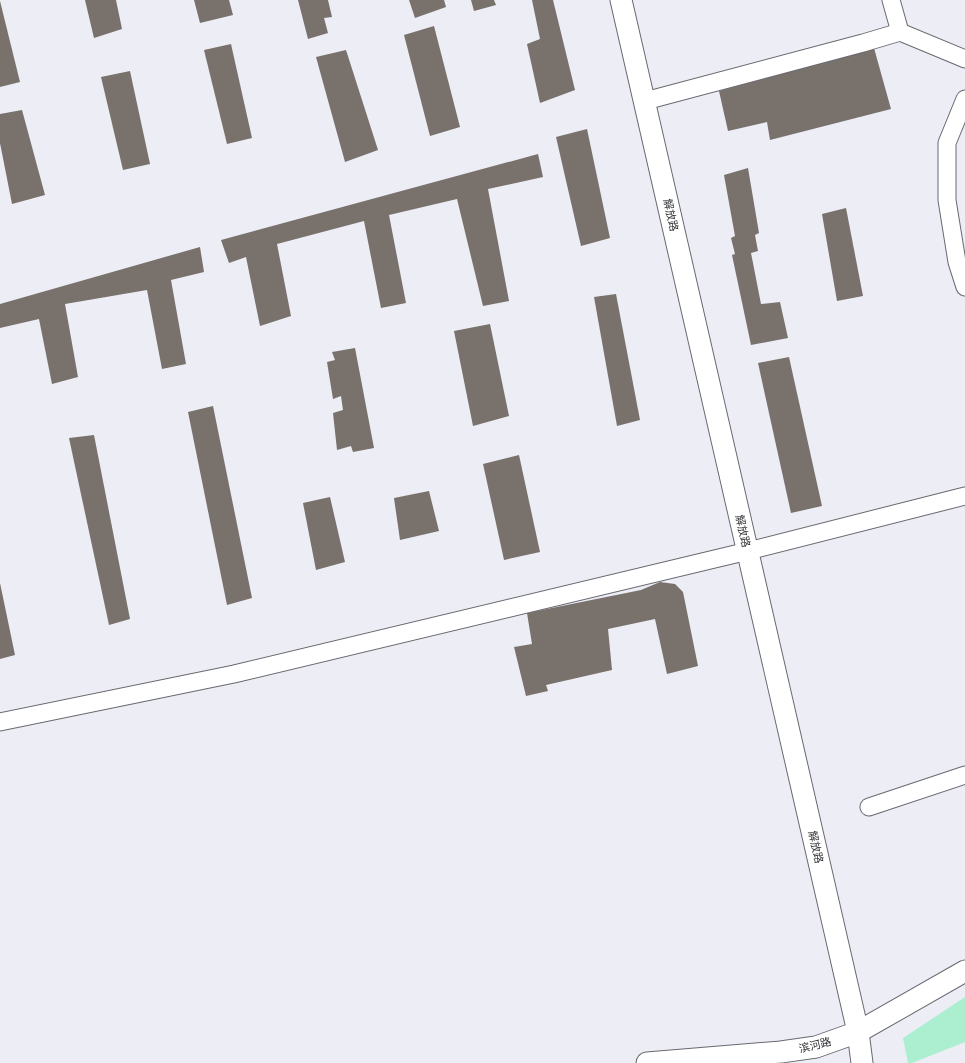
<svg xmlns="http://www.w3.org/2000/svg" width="965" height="1063" font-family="'Golos Text','Noto Sans SC',sans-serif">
	<rect width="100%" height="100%" fill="#ededf5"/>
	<path fill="#acefd0" d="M965,997V1042L912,1063H908L903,1038Z"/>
	<g fill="#78716c">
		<path d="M85,0H116L122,29L94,38Z"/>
		<path d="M194,0H229L233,15L200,23Z"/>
		<path d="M298,0H328L332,17L324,18L328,33L308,39Z"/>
		<path d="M409,0H444L446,7L415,18Z"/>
		<path d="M471,0H494L496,5L474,11Z"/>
		<path d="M532,0H553L575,90L540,103L527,44L540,39Z"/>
		<path d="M0,1L20,82L0,87Z"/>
		<path d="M434,26L460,127L430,136L404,35Z"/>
		<path d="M231,44L252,138L227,144L204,50Z"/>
		<path d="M874,48L891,109L770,140L767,122L728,131L719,91Z"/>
		<path d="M346,50L378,150L345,162L316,57Z"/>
		<path d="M130,71L150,164L123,170L101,77Z"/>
		<path d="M22,110L45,195L12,204L0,143V114Z"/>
		<path d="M587,129L610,238L581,246L556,137Z"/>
		<path d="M538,154L543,177L488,189L509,301L483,306L457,199L389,215L406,303L381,308L364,221L277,244L291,316L260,326L246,257L229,263L221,240Z"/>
		<path d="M748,168L759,233L755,235L758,251L751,253L761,304L780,302L788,338L751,345L732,255L735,254L731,238L735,236L724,175Z"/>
		<path d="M846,208L863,296L837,301L822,214Z"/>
		<path d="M200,247L204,272L171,280L186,364L162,369L147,290L65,304L78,377L52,384L39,319L0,328V304Z"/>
		<path d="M616,294L640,420L617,426L594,297Z"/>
		<path d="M490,324L509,416L473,426L454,331Z"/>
		<path d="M355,348L374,448L353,452L351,446L337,450L333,413L343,410L341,396L333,399L327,362L335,360L332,352Z"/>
		<path d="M789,357L822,506L791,513L758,363Z"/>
		<path d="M213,406L252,598L227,605L188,412Z"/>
		<path d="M94,435L130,619L109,625L69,438Z"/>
		<path d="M519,455L540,552L504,560L483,464Z"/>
		<path d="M429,491L439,531L400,540L394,498Z"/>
		<path d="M330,497L345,562L316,570L303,503Z"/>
		<path d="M660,582L675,584L683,592L698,666L667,674L655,619L608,629L612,670L546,685L548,691L526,696L514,647L532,644L527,613L641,590Z"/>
		<path d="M0,583L15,655L0,659Z"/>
	</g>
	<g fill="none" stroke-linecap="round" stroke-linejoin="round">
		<defs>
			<g id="minor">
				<path d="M891,0L900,32"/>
				<path d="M965,99L947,143V200L957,262L965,287"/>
				<path d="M645,101L863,43L900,32L965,59"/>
				<path d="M0,722L234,674L748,551L965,496"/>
				<path d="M869,807L965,775"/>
			</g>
			<g id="tertiary">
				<path d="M621,0L858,1032L862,1063"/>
				<path d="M647,1063L781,1052L816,1047L858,1032L965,971"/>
			</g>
		</defs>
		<use href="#minor" stroke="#696971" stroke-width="19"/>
		<use href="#tertiary" stroke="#696971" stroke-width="23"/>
		<use href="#minor" stroke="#fff" stroke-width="17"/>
		<use href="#tertiary" stroke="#fff" stroke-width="21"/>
	</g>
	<g text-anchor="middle" stroke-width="4" stroke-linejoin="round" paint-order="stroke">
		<g font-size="11" fill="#323236" stroke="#fff">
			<text transform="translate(671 215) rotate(77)" y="4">解放路</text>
			<text transform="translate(743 531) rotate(77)" y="4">解放路</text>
			<text transform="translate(816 847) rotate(77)" y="4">解放路</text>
			<text transform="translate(815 1045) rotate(-14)" y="4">滨河路</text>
		</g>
	</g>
</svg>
